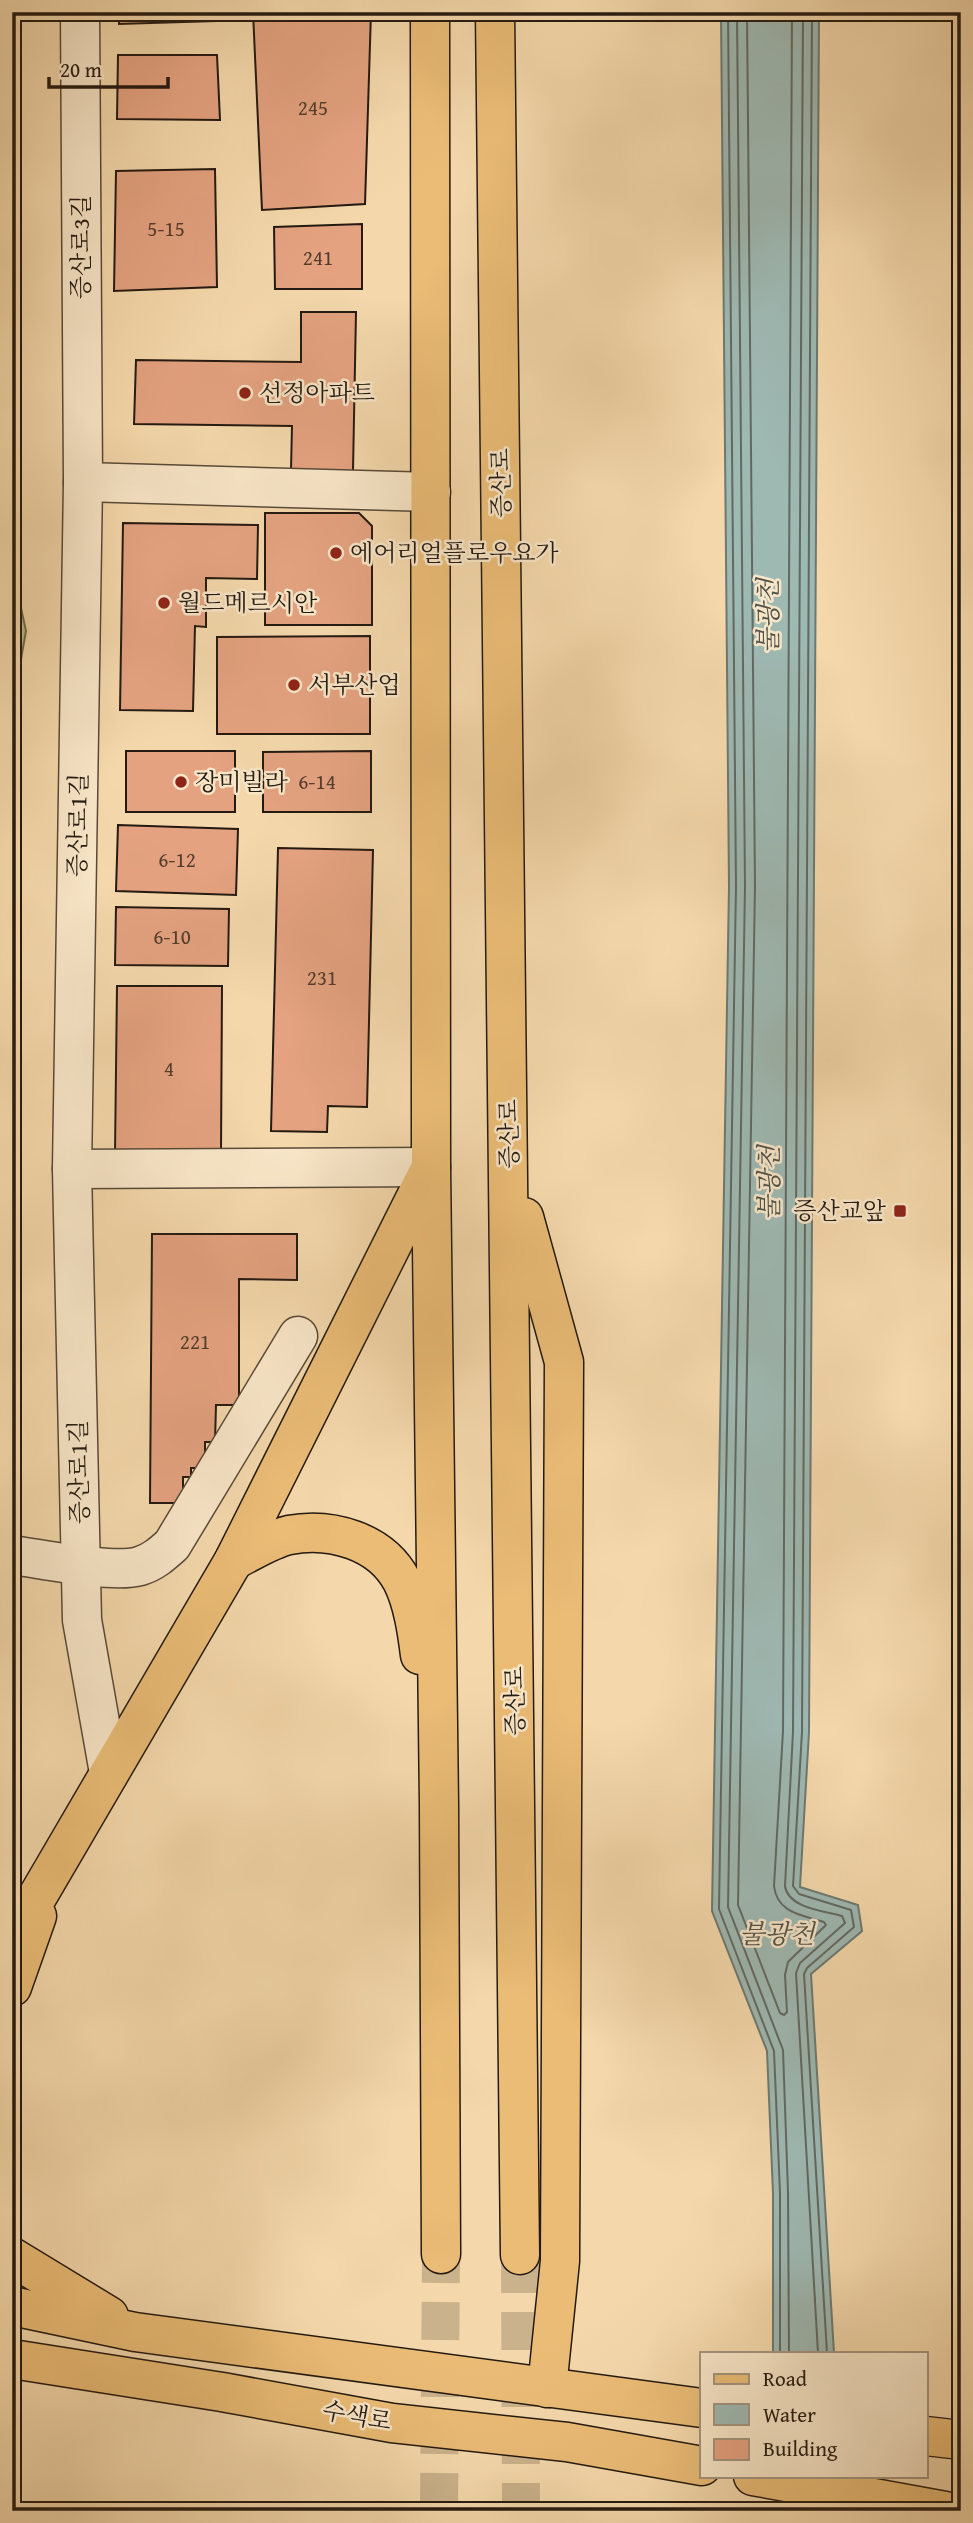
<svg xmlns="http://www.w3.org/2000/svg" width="973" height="2523" font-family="'Gentium Book Plus','Noto Serif KR',serif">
	<rect width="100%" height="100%" fill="#f4d8ab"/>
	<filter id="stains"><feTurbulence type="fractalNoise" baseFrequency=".00286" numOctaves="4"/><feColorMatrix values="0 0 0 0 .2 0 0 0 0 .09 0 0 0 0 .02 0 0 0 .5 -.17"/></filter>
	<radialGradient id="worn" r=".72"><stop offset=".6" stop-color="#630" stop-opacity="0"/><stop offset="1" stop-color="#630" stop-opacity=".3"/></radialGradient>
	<path fill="#bdbe88" stroke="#706c4c" stroke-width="2" d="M12,603L21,608L26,631L12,710Z"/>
	<path fill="#9eb8b2" stroke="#6d7972" stroke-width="2" d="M721,12H819L809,1732L800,1887L858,1905L862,1931L811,1974L834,2353H773V2193L767,2051L712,1911L729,886Z"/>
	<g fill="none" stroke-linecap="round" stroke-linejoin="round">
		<g stroke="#616962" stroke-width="2">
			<path d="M728,12L736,886L719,1909L774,2051L780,2193V2353"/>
			<path d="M737,12L745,886L728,1907L783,2050L788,2192L789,2353"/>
			<path d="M747,12L755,886L738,1905L780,2013L784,2015L787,2012L785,1975L788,1962L826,1925L824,1922C802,1915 777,1913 774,1886L783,1731L792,12"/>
			<path d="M803,12L793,1732L785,1886C788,1908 824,1911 842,1916L845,1923L800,1963L796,1973L818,2353"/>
			<path d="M812,12L802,1732L793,1886L799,1894L851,1910L854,1927L807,1968L804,1974L827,2353"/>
		</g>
	</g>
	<g fill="#e4a280" stroke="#241a11" stroke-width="2">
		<path d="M119,12H216V21L119,24Z"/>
		<path d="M253,12H371L365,204L262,210Z"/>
		<path d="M118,55H217L220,120L117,119Z"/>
		<path d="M215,169L217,287L114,291L116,171Z"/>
		<path d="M362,224V289H275L274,227Z"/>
		<path d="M301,312H356L353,471L291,470L292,426L134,424L136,360L301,362Z"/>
		<path d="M265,513H359L372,526V625H265Z"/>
		<path d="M123,523L258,525L257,579L206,578V627L195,626L193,711L120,710Z"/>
		<path d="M370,636V734H217V637Z"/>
		<rect x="126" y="751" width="109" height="61"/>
		<path d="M371,751V812H263V752Z"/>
		<path d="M118,825L238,829L236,895L116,891Z"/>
		<path d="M278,848L373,850L367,1107L328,1106L327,1132L271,1131Z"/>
		<path d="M116,907L229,909L228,966L115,965Z"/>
		<path d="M117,986H222L221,1153H115Z"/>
		<path d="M152,1234H297V1280L239,1279V1405H216L215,1442H205V1468H191V1477H183V1503H150Z"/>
	</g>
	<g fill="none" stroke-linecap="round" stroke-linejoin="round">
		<g stroke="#cab28c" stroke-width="38" stroke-dasharray="38 19" stroke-linecap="butt">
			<path d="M520,2255L521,2511"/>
			<path d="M439,2511L441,2254"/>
		</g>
		<defs>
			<g id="minor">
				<path d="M80,12L83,482L72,1169L82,1620L109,1773"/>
				<path d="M83,482L431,492"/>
				<path d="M72,1169L431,1167"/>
				<path d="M12,1555C43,1559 113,1574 140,1566C153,1562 162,1554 172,1545L298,1336"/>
			</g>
			<g id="major">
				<path d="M430,12L431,1167L439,1805L441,2254"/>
				<path d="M495,12L520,2255"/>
				<path d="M524,1217L564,1362L560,2261L547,2388"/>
				<path d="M234,1560C251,1552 271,1539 289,1535C331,1527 381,1541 402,1581C413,1603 417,1631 420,1655"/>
				<path d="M12,1940L234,1560L428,1173"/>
				<path d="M12,1987L37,1916"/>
				<path d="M12,2257L109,2316"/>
				<path d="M12,2306L135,2332L702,2408"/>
				<path d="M12,2359L222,2392L392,2423L567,2442L702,2466"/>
				<path d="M926,2436L961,2440"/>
				<path d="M753,2476L945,2511"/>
			</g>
		</defs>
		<use href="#minor" stroke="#584a38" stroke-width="41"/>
		<use href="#major" stroke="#241a11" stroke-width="41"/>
		<use href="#minor" stroke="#f8e6c8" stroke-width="38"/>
		<use href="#major" stroke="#eabc76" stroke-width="38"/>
	</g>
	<g fill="#8f2418" stroke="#f8e6c8" stroke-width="2.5">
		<circle cx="245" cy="393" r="7"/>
		<circle cx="336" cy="553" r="7"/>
		<circle cx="164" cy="603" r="7"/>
		<circle cx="294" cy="685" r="7"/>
		<circle cx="181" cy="782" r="7"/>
		<rect x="893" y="1204" width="14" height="14" rx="3.5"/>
	</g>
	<g text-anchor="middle" stroke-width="5" stroke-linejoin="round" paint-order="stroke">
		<g font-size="21" fill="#543c2d">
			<text x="313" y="115">245</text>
			<text x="166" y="236">5-15</text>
			<text x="318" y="265">241</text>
			<text x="317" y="789">6-14</text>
			<text x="177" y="867">6-12</text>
			<text x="172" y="944">6-10</text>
			<text x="322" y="985">231</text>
			<text x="169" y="1076">4</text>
			<text x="195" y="1349">221</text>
		</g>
		<g font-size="24" fill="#241a11" stroke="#f8e6c8">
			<text transform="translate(81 247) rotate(-90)" y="8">증산로3길</text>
			<text transform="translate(501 483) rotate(-91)" y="8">증산로</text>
			<text transform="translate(78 825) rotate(-89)" y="8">증산로1길</text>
			<text transform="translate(509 1134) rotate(-91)" y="8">증산로</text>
			<text transform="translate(79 1472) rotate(-91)" y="8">증산로1길</text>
			<text transform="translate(515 1701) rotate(-91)" y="8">증산로</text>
			<text transform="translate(357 2416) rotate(10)" y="8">수색로</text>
		</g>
		<g font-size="24" fill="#241a11" stroke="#f8e6c8" text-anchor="start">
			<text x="259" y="401">선정아파트</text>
			<text x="350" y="561">에어리얼플로우요가</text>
			<text x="178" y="611">월드메르시안</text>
			<text x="308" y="693">서부산업</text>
			<text x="195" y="790">장미빌라</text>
			<text x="886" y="1219" text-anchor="end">증산교앞</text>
		</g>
		<g font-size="26" font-style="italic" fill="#4f5149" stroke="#f8e6c8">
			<text transform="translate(768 616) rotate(-90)" y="9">불광천</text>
			<text transform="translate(769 1183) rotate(-90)" y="9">불광천</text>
			<text x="777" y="1943">불광천</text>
		</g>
	</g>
	<rect width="973" height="2523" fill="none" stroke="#f4d8ab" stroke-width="42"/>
	<rect x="14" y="14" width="945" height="2495" fill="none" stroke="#241a11" stroke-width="3.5"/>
	<rect x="21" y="21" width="931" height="2481" fill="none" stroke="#241a11" stroke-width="2"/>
	<rect x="700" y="2352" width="228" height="126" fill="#f8e6c8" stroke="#a3947f" stroke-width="2"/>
	<rect x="714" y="2374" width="35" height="10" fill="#eabc76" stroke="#a3947f" stroke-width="2"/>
	<text x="763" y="2386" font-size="21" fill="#241a11">Road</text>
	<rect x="714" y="2404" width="35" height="21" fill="#9eb8b2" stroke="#a3947f" stroke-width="2"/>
	<text x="763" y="2422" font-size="21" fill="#241a11">Water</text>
	<rect x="714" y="2439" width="35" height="21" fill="#e4a280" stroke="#a3947f" stroke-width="2"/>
	<text x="763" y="2456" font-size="21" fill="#241a11">Building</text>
	<path d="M49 77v10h119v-10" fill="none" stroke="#241a11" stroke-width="3.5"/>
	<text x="60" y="77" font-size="21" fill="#241a11" stroke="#f8e6c8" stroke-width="5" paint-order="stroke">20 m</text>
	<rect width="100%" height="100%" filter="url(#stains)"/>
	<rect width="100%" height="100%" fill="url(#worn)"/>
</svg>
